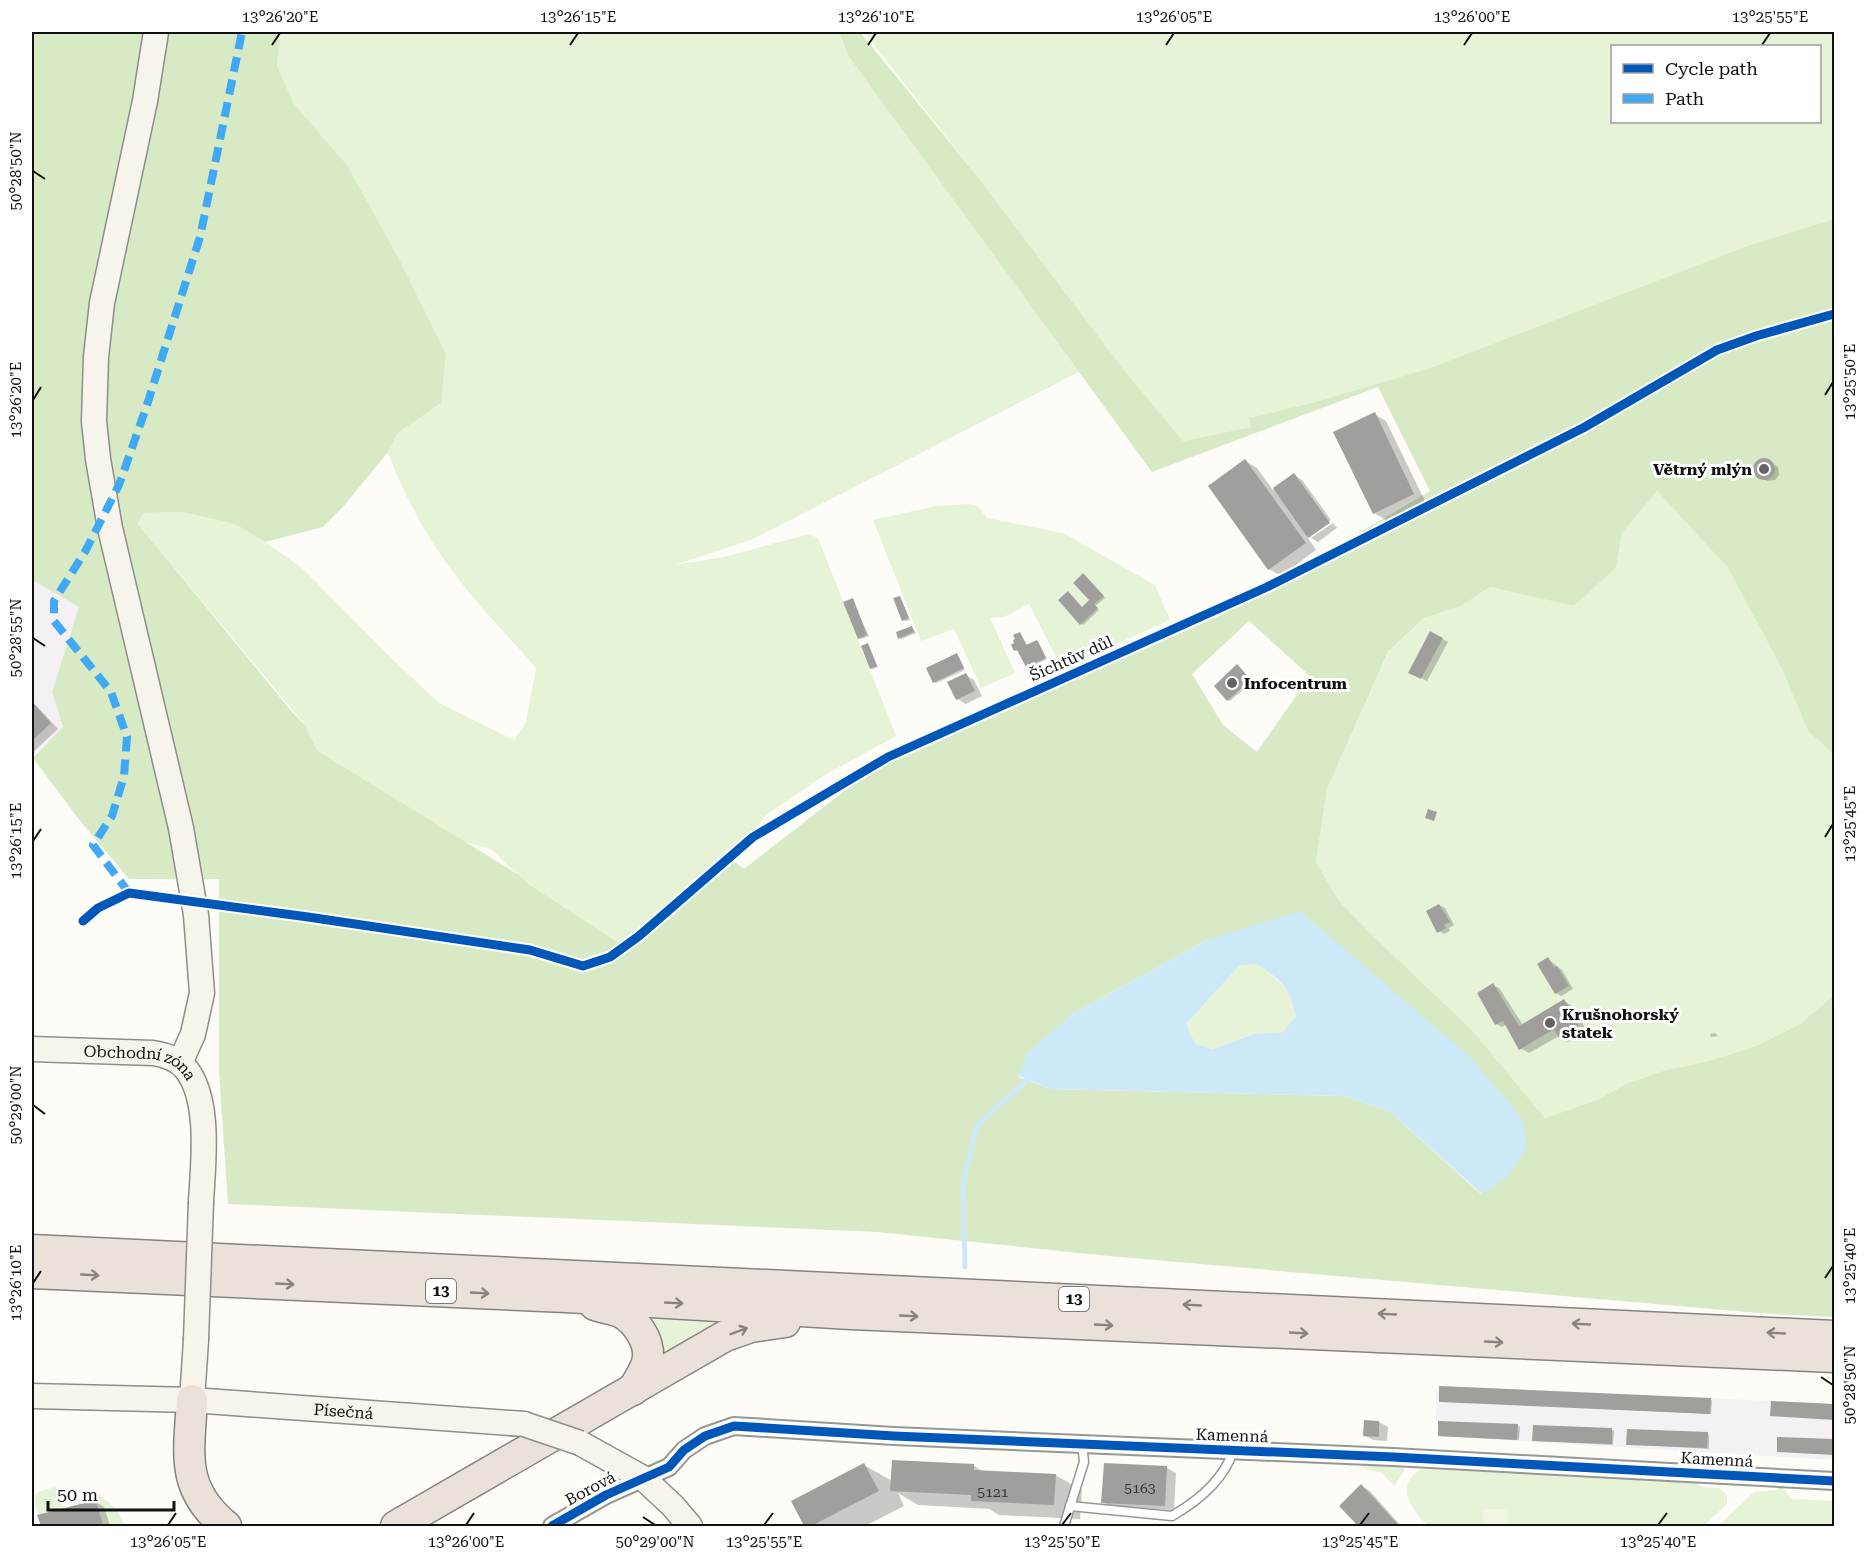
<svg xmlns="http://www.w3.org/2000/svg" width="1866" height="1558" font-family="'Roboto Serif',serif">
	<rect width="100%" height="100%" fill="#fdfcf7"/>
	<g fill="#f5f0f3">
		<path d="M32,580L80,606L52,691L63,727L32,759Z"/>
		<path d="M1439,1386L1834,1404V1460L1438,1436V1421H1436V1391H1439Z"/>
	</g>
	<g fill="#e7f3d7" fill-rule="evenodd">
		<path d="M280,32H839L849,57L1079,372L753,539L675,565L724,557L809,534L818,538L896,736L823,776L766,815L751,834L724,853L622,945L527,883L491,849L464,842L318,751L305,725L138,524L142,513L182,512L235,524L265,542L302,568L390,657L439,703L514,740L526,722L536,668C510,638 481,609 457,577C428,540 404,496 388,452L398,433L441,403L347,165L294,104L277,66Z"/>
		<path d="M864,32H1834V219L1750,245L1430,368L1319,401L1249,418L1251,427L1183,441L1124,370L977,176ZM1612,46H1820V122H1612Z"/>
		<path d="M1657,491L1728,568L1782,669L1808,731L1834,755V995L1800,1024L1756,1046L1709,1061L1666,1070L1628,1083L1597,1100L1545,1118L1472,1030L1371,934L1339,901L1316,862L1327,789L1388,653L1424,618L1461,606L1490,587L1574,606L1616,568L1622,533ZM1431,631L1443,638L1421,679L1409,673ZM1439,904L1449,922L1444,925L1445,928L1437,932L1426,911ZM1548,957L1554,967L1557,966L1568,986L1537,964ZM1493,983L1519,1026L1563,999L1579,1026L1559,1038L1554,1029L1519,1049L1503,1021L1495,1025L1477,993Z"/>
		<path d="M969,504L978,506L987,518L1063,533L1155,585L1170,620L1062,668L1029,604L1004,617L990,618L1015,673L981,688L954,629L921,641L873,520L936,506ZM1083,573L1103,596L1094,604L1098,609L1080,624L1058,600L1068,591L1082,607L1089,600L1073,583Z"/>
		<path d="M1256,964C1281,981 1288,986 1297,1016L1283,1032L1254,1034L1213,1049L1196,1044L1189,1032L1187,1023L1239,966Z"/>
		<path d="M654,1317L717,1320L719,1321L720,1326L660,1360L648,1322L650,1318Z"/>
		<path d="M1357,1463C1372,1463 1393,1460 1405,1469L1394,1486L1382,1473L1365,1469Z"/>
		<path d="M1421,1469L1692,1481L1703,1487L1719,1488L1727,1495V1504L1703,1526H1507V1509H1483V1526H1428C1412,1509 1393,1487 1421,1469Z"/>
		<path d="M1780,1485L1792,1499L1834,1501V1526H1718L1754,1492L1777,1490Z"/>
		<path d="M56,1487L64,1508L38,1515C32,1493 33,1492 56,1487Z"/>
		<path d="M89,1490H94L116,1509L126,1526H103L96,1501L88,1502L86,1492Z"/>
	</g>
	<path fill="#d8eac5" fill-rule="evenodd" d="M32,32H280L277,66L294,104L347,165L400,261L446,354L441,403L398,433L388,452L343,507L323,527L265,542L235,524L182,512L143,513L138,524L292,712L305,725L318,751L519,875L527,883L622,945L724,853L744,869L888,757L1267,587L1430,491L1378,387L1152,472L849,57L839,32H860L977,176L1124,370L1183,441L1251,427L1249,418L1319,401L1430,368L1750,245L1834,219V755L1808,731L1782,669L1728,568L1657,491L1622,533L1616,568L1574,606L1490,587L1461,606L1424,618L1388,652L1327,789L1316,862L1339,901L1371,934L1472,1030L1545,1118L1597,1100L1628,1083L1666,1070L1709,1061L1756,1046L1800,1024L1834,995V1317L1770,1314L1109,1256L877,1232L228,1204L219,1072V879H129L81,822L33,758L63,727L52,692L79,607L32,580ZM1249,621L1310,676L1257,752L1223,725L1192,674ZM1209,939L1470,1057L1481,1194L1389,1111L1344,1096L1051,1089L1019,1077L1029,1052L1074,1013Z"/>
	<rect fill="#f0f6e1" x="1483" y="1509" width="24" height="17"/>
	<path fill="#cde8f7" fill-rule="evenodd" d="M1300,911L1470,1057L1521,1117L1527,1148L1506,1178L1482,1194L1389,1111L1344,1096L1051,1089L1018,1076L1028,1052L1074,1013L1209,939ZM1256,964C1281,980 1289,986 1296,1016L1283,1032L1254,1034L1213,1049L1196,1044L1189,1032L1187,1023L1239,966Z"/>
	<g fill="#0003">
		<path d="M1374,414L1386,421L1425,501L1386,520L1374,513Z"/>
		<path d="M1766,460L1778,467L1779,475L1775,480L1767,481L1756,473V466L1760,461Z"/>
		<path d="M1245,461L1257,468L1273,490L1294,475L1302,480L1331,520L1311,535V538L1306,535L1316,550L1281,576L1269,569Z"/>
		<path d="M1333,523L1337,528L1318,542L1311,538Z"/>
		<path d="M1085,576L1105,598L1095,606L1099,610L1083,625L1081,623L1083,608L1091,600Z"/>
		<path d="M900,597L910,620L906,621L903,620Z"/>
		<path d="M852,600L869,636L861,639L859,638Z"/>
		<path d="M912,627L916,633L902,639L900,638Z"/>
		<path d="M1020,633L1028,646L1037,641L1039,643L1047,659L1029,668L1027,666L1019,651L1015,650Z"/>
		<path d="M1431,633L1448,642L1427,681L1410,672Z"/>
		<path d="M868,645L878,667L873,669L871,668Z"/>
		<path d="M957,655L965,670L936,683L934,682Z"/>
		<path d="M1239,667L1252,682L1230,701L1228,700Z"/>
		<path d="M966,675L974,680L982,696L966,704L957,699Z"/>
		<path d="M32,701L58,729L32,753Z"/>
		<path d="M1439,905L1445,908L1454,925L1449,928L1450,931L1444,934L1439,931Z"/>
		<path d="M1548,959L1562,970L1573,989L1561,996L1556,993Z"/>
		<path d="M1493,985L1499,988L1523,1025L1564,1001L1572,1006L1587,1031L1568,1042L1559,1036L1529,1053L1520,1048L1507,1024L1502,1027L1496,1024Z"/>
		<path d="M1715,1033L1718,1036L1711,1037L1710,1034Z"/>
		<path d="M1710,1399L1712,1401L1711,1414L1440,1401Z"/>
		<path d="M1379,1422L1388,1427L1387,1441L1373,1440L1364,1435Z"/>
		<path d="M1517,1425L1520,1427L1519,1440L1439,1436Z"/>
		<path d="M1612,1430L1614,1431L1613,1445L1536,1441Z"/>
		<path d="M1707,1434L1709,1435V1449L1628,1444Z"/>
		<path d="M864,1465L892,1481L974,1466L984,1472L1055,1475L1082,1490L1080,1519L999,1515L989,1509L918,1505L898,1493L904,1506L865,1526H806L793,1502Z"/>
		<path d="M1167,1468L1176,1473L1174,1510L1111,1507L1103,1502Z"/>
		<path d="M1361,1486L1370,1491L1401,1526H1360L1341,1506Z"/>
		<path d="M96,1502L104,1507L110,1526H42L39,1516Z"/>
	</g>
	<g fill="none" stroke-linecap="round" stroke-linejoin="round">
		<path stroke="#cde8f7" stroke-width="5" d="M965,1267L963,1183L977,1125L1031,1077"/>
	</g>
	<g fill="#a19f9c">
		<path d="M1375,412L1414,494L1373,514L1333,432Z"/>
		<circle cx="1764" cy="469" r="11"/>
		<path d="M1245,459L1306,543L1268,570L1208,486Z"/>
		<path d="M1294,473L1330,523L1308,538L1273,488Z"/>
		<path d="M1083,573L1104,596L1094,604L1098,608L1080,625L1058,600L1068,591L1082,607L1089,600L1073,583Z"/>
		<path d="M900,596L909,618L902,621L893,598Z"/>
		<path d="M853,598L867,635L858,639L843,602Z"/>
		<path d="M912,626L914,632L898,639L896,632Z"/>
		<path d="M1430,631L1443,638L1421,679L1408,673Z"/>
		<path d="M1020,632L1026,645L1037,640L1046,658L1026,667L1017,650L1014,651L1011,645L1014,643L1013,640L1015,639L1013,635Z"/>
		<path d="M868,643L877,666L870,669L861,646Z"/>
		<path d="M957,653L964,668L933,683L926,668Z"/>
		<path d="M1237,664L1251,680L1227,701L1214,686Z"/>
		<path d="M966,673L975,691L956,700L947,682Z"/>
		<path d="M32,702L51,723L32,741Z"/>
		<path d="M1428,809L1437,812L1434,821L1425,818Z"/>
		<path d="M1439,904L1450,922L1444,925L1446,928L1437,933L1426,911Z"/>
		<path d="M1548,957L1554,967L1557,966L1569,986L1555,994L1537,964Z"/>
		<path d="M1493,983L1519,1026L1564,999L1579,1026L1559,1038L1554,1029L1519,1050L1503,1021L1495,1025L1477,993Z"/>
		<path d="M1439,1386L1711,1398L1710,1414L1439,1402Z"/>
		<path d="M1771,1401L1834,1404V1420L1770,1416Z"/>
		<path d="M1364,1420L1379,1421V1437L1363,1436Z"/>
		<path d="M1438,1421L1518,1424L1517,1440L1438,1436Z"/>
		<path d="M1533,1425L1612,1428V1444L1532,1441Z"/>
		<path d="M1627,1429L1708,1432L1707,1448L1626,1445Z"/>
		<path d="M1777,1437L1834,1439V1455L1777,1452Z"/>
		<path d="M892,1460L974,1464V1470L1056,1474L1054,1505L971,1501V1495L890,1491Z"/>
		<path d="M864,1463L879,1491L811,1526H804L791,1501Z"/>
		<path d="M1104,1463L1167,1466L1165,1506L1101,1503Z"/>
		<path d="M1361,1484L1392,1518L1400,1526H1358L1339,1506Z"/>
		<path d="M96,1500L103,1526H41L37,1515Z"/>
	</g>
	<g fill="none" stroke-linecap="round" stroke-linejoin="round">
		<defs>
			<g id="lane">
				<path d="M1070,1506L1172,1516C1198,1501 1224,1479 1233,1451"/>
				<path d="M1064,1526L1084,1462L1082,1444"/>
			</g>
			<path id="street" d="M552,1526L606,1495L669,1467L684,1450L705,1436L734,1426L894,1436L1393,1457L1834,1481"/>
			<g id="secondary">
				<path d="M156,32L145,101L102,303L96,357L94,421L98,459L110,528L181,828L196,915L202,993L193,1034L180,1063"/>
				<path id="s1" d="M32,1049L153,1053C166,1055 178,1059 186,1069C211,1100 203,1165 201,1202"/>
				<path id="s2" d="M32,1396L192,1400L524,1424"/>
				<path d="M192,1400L196,1340"/>
				<path d="M580,1443L643,1478L673,1506L690,1526"/>
			</g>
			<g id="highway">
				<path d="M32,1250L1834,1336"/>
				<path d="M32,1273L566,1297L851,1314L1834,1357"/>
				<path d="M595,1305C603,1308 615,1309 622,1313C636,1321 649,1340 648,1356C648,1368 638,1380 633,1390"/>
				<path d="M192,1400C189,1454 180,1488 226,1526"/>
				<path d="M396,1526L725,1336L751,1327L785,1322"/>
			</g>
		</defs>
		<use href="#lane" stroke="#979795" stroke-width="11"/>
		<use href="#street" stroke="#979795" stroke-width="20"/>
		<use href="#secondary" stroke="#8e8d8b" stroke-width="27"/>
		<use href="#highway" stroke="#858482" stroke-width="33"/>
		<use href="#lane" stroke="#fffffe" stroke-width="8"/>
		<use href="#street" stroke="#fffffe" stroke-width="16"/>
		<use href="#secondary" stroke="#f6f4eb" stroke-width="24"/>
		<use href="#highway" stroke="#eae1d8" stroke-width="30"/>
		<defs>
			<g id="secondary-bridge">
				<path d="M196,1340L201,1202"/>
				<path d="M524,1424L580,1443"/>
			</g>
		</defs>
		<use href="#secondary-bridge" stroke="#8e8d8b" stroke-width="27" stroke-linecap="butt"/>
		<use href="#secondary-bridge" stroke="#f6f4eb" stroke-width="24"/>
		<path stroke="#3fa9f5" stroke-width="8" stroke-dasharray="15 8" stroke-linecap="butt" d="M129,893L93,845L112,816L124,776L127,737L111,692L54,621V601L86,550L119,485L146,408L200,237L242,32"/>
		<defs>
			<g id="cycleway">
				<path d="M83,921L98,908L129,893L308,917L530,950L583,966L610,957L639,936L753,837L888,757L1267,587L1583,428L1717,350L1756,336L1834,314"/>
				<path d="M552,1526L606,1495L669,1467L684,1450L705,1436L734,1426L894,1436L1393,1457L1834,1481"/>
			</g>
		</defs>
		<use href="#cycleway" stroke="#fff" stroke-width="13"/>
		<use href="#cycleway" stroke="#0057b8" stroke-width="9"/>
	</g>
	<defs><path id="oneway-shaft" d="M-6 0H5M1.5-3L5.5 0L1.5 3" fill="none" stroke-width="1.6" stroke-linecap="round" stroke-linejoin="round" transform="scale(1.5)"/></defs>
	<g stroke="#88837e">
		<use href="#oneway-shaft" transform="translate(90 1275) rotate(3)"/>
		<use href="#oneway-shaft" transform="translate(285 1284) rotate(3)"/>
		<use href="#oneway-shaft" transform="translate(480 1293) rotate(3)"/>
		<use href="#oneway-shaft" transform="translate(674 1303) rotate(3)"/>
		<use href="#oneway-shaft" transform="translate(1192 1305) rotate(-177)"/>
		<use href="#oneway-shaft" transform="translate(1387 1314) rotate(-177)"/>
		<use href="#oneway-shaft" transform="translate(909 1316) rotate(3)"/>
		<use href="#oneway-shaft" transform="translate(1581 1324) rotate(-177)"/>
		<use href="#oneway-shaft" transform="translate(1104 1325) rotate(3)"/>
		<use href="#oneway-shaft" transform="translate(739 1331) rotate(-20)"/>
		<use href="#oneway-shaft" transform="translate(1299 1333) rotate(3)"/>
		<use href="#oneway-shaft" transform="translate(1776 1333) rotate(-177)"/>
		<use href="#oneway-shaft" transform="translate(1494 1342) rotate(3)"/>
	</g>
	<path fill="none" stroke="#111" stroke-width="2" d="M272,45L280,33M570,45L578,33M868,45L876,33M1166,45L1174,33M1464,45L1472,33M1762,45L1770,33M33,171L45,179M1825,395L1833,382M33,400L41,387M33,638L45,646M1825,837L1833,824M33,841L41,829M33,1105L45,1114M1825,1278L1833,1266M33,1283L41,1271M1821,1377L1833,1385M643,1517L655,1525M168,1525L176,1513M466,1525L474,1513M764,1525L773,1513M1062,1525L1071,1513M1360,1525L1369,1513M1658,1525L1667,1513"/>
	<g fill="#646362" stroke="#fff" stroke-width="2">
		<circle cx="1764" cy="469" r="6"/>
		<circle cx="1232" cy="683" r="6"/>
		<circle cx="1550" cy="1023" r="6"/>
	</g>
	<g text-anchor="middle" stroke-width="6" stroke-linejoin="round" paint-order="stroke">
		<g font-size="14" fill="#353434">
			<text x="1140" y="1493">5163</text>
			<text x="993" y="1497">5121</text>
		</g>
		<g fill="#fff" stroke="#585858" stroke-width="1.5">
			<rect x="426" y="1279" width="30" height="24" rx="4.5"/>
			<rect x="1059" y="1287" width="30" height="24" rx="4.5"/>
		</g>
		<g font-size="15" font-weight="bold" fill="#111">
			<text x="441" y="1296">13</text>
			<text x="1074" y="1304">13</text>
		</g>
		<g font-size="16" font-weight="bold" fill="#111" stroke="#fff" text-anchor="start">
			<text x="1752" y="475" text-anchor="end">Větrný mlýn</text>
			<text x="1244" y="689">Infocentrum</text>
			<text x="1562" y="1020">Krušnohorský<tspan x="1562" dy="18">statek</tspan></text>
		</g>
		<g font-size="16" fill="#111" stroke="#fff">
			<text transform="translate(1071 658) rotate(-24)" y="6">Šichtův důl</text>
			<text dy="6" stroke="none"><textPath href="#s1" startOffset="111">Obchodní zóna</textPath></text>
			<text dy="6" stroke="none"><textPath href="#s2" startOffset="312">Písečná</textPath></text>
			<text transform="translate(1232 1435) rotate(2)" y="6">Kamenná</text>
			<text transform="translate(1717 1459) rotate(3)" y="6">Kamenná</text>
			<text transform="translate(590 1488) rotate(-28)" y="6">Borová</text>
		</g>
	</g>
	<rect width="1866" height="1558" fill="none" stroke="#ffffff" stroke-width="66"/>
	<rect x="1611" y="45" width="210" height="78" fill="#ffffff" stroke="#a0a0a0" stroke-width="1.5"/>
	<rect x="1623" y="64" width="30" height="9" fill="#0057b8" stroke="#a0a0a0" stroke-width="1.5"/>
	<text x="1665" y="75" font-size="18" fill="#111111">Cycle path</text>
	<rect x="1623" y="94" width="30" height="9" fill="#3fa9f5" stroke="#a0a0a0" stroke-width="1.5"/>
	<text x="1665" y="105" font-size="18" fill="#111111">Path</text>
	<path d="M48 1501v9h126v-9" fill="none" stroke="#111111" stroke-width="3"/>
	<text x="57" y="1501" font-size="18" fill="#111111" stroke="#ffffff" stroke-width="4.5" paint-order="stroke">50 m</text>
	<rect x="33" y="33" width="1800" height="1492" fill="none" stroke="#111" stroke-width="2"/>
	<g font-size="15" text-anchor="middle" fill="#111">
		<text x="280" y="22">13°26'20"E</text>
		<text x="578" y="22">13°26'15"E</text>
		<text x="876" y="22">13°26'10"E</text>
		<text x="1174" y="22">13°26'05"E</text>
		<text x="1472" y="22">13°26'00"E</text>
		<text x="1770" y="22">13°25'55"E</text>
		<text transform="translate(16 171) rotate(-90)" y="5">50°28'50"N</text>
		<text transform="translate(1850 382) rotate(-90)" y="5">13°25'50"E</text>
		<text transform="translate(16 400) rotate(-90)" y="5">13°26'20"E</text>
		<text transform="translate(16 638) rotate(-90)" y="5">50°28'55"N</text>
		<text transform="translate(1850 824) rotate(-90)" y="5">13°25'45"E</text>
		<text transform="translate(16 841) rotate(-90)" y="5">13°26'15"E</text>
		<text transform="translate(16 1105) rotate(-90)" y="5">50°29'00"N</text>
		<text transform="translate(1850 1266) rotate(-90)" y="5">13°25'40"E</text>
		<text transform="translate(16 1283) rotate(-90)" y="5">13°26'10"E</text>
		<text transform="translate(1850 1385) rotate(-90)" y="5">50°28'50"N</text>
		<text x="168" y="1547">13°26'05"E</text>
		<text x="466" y="1547">13°26'00"E</text>
		<text x="655" y="1547">50°29'00"N</text>
		<text x="764" y="1547">13°25'55"E</text>
		<text x="1062" y="1547">13°25'50"E</text>
		<text x="1360" y="1547">13°25'45"E</text>
		<text x="1658" y="1547">13°25'40"E</text>
	</g>
</svg>
